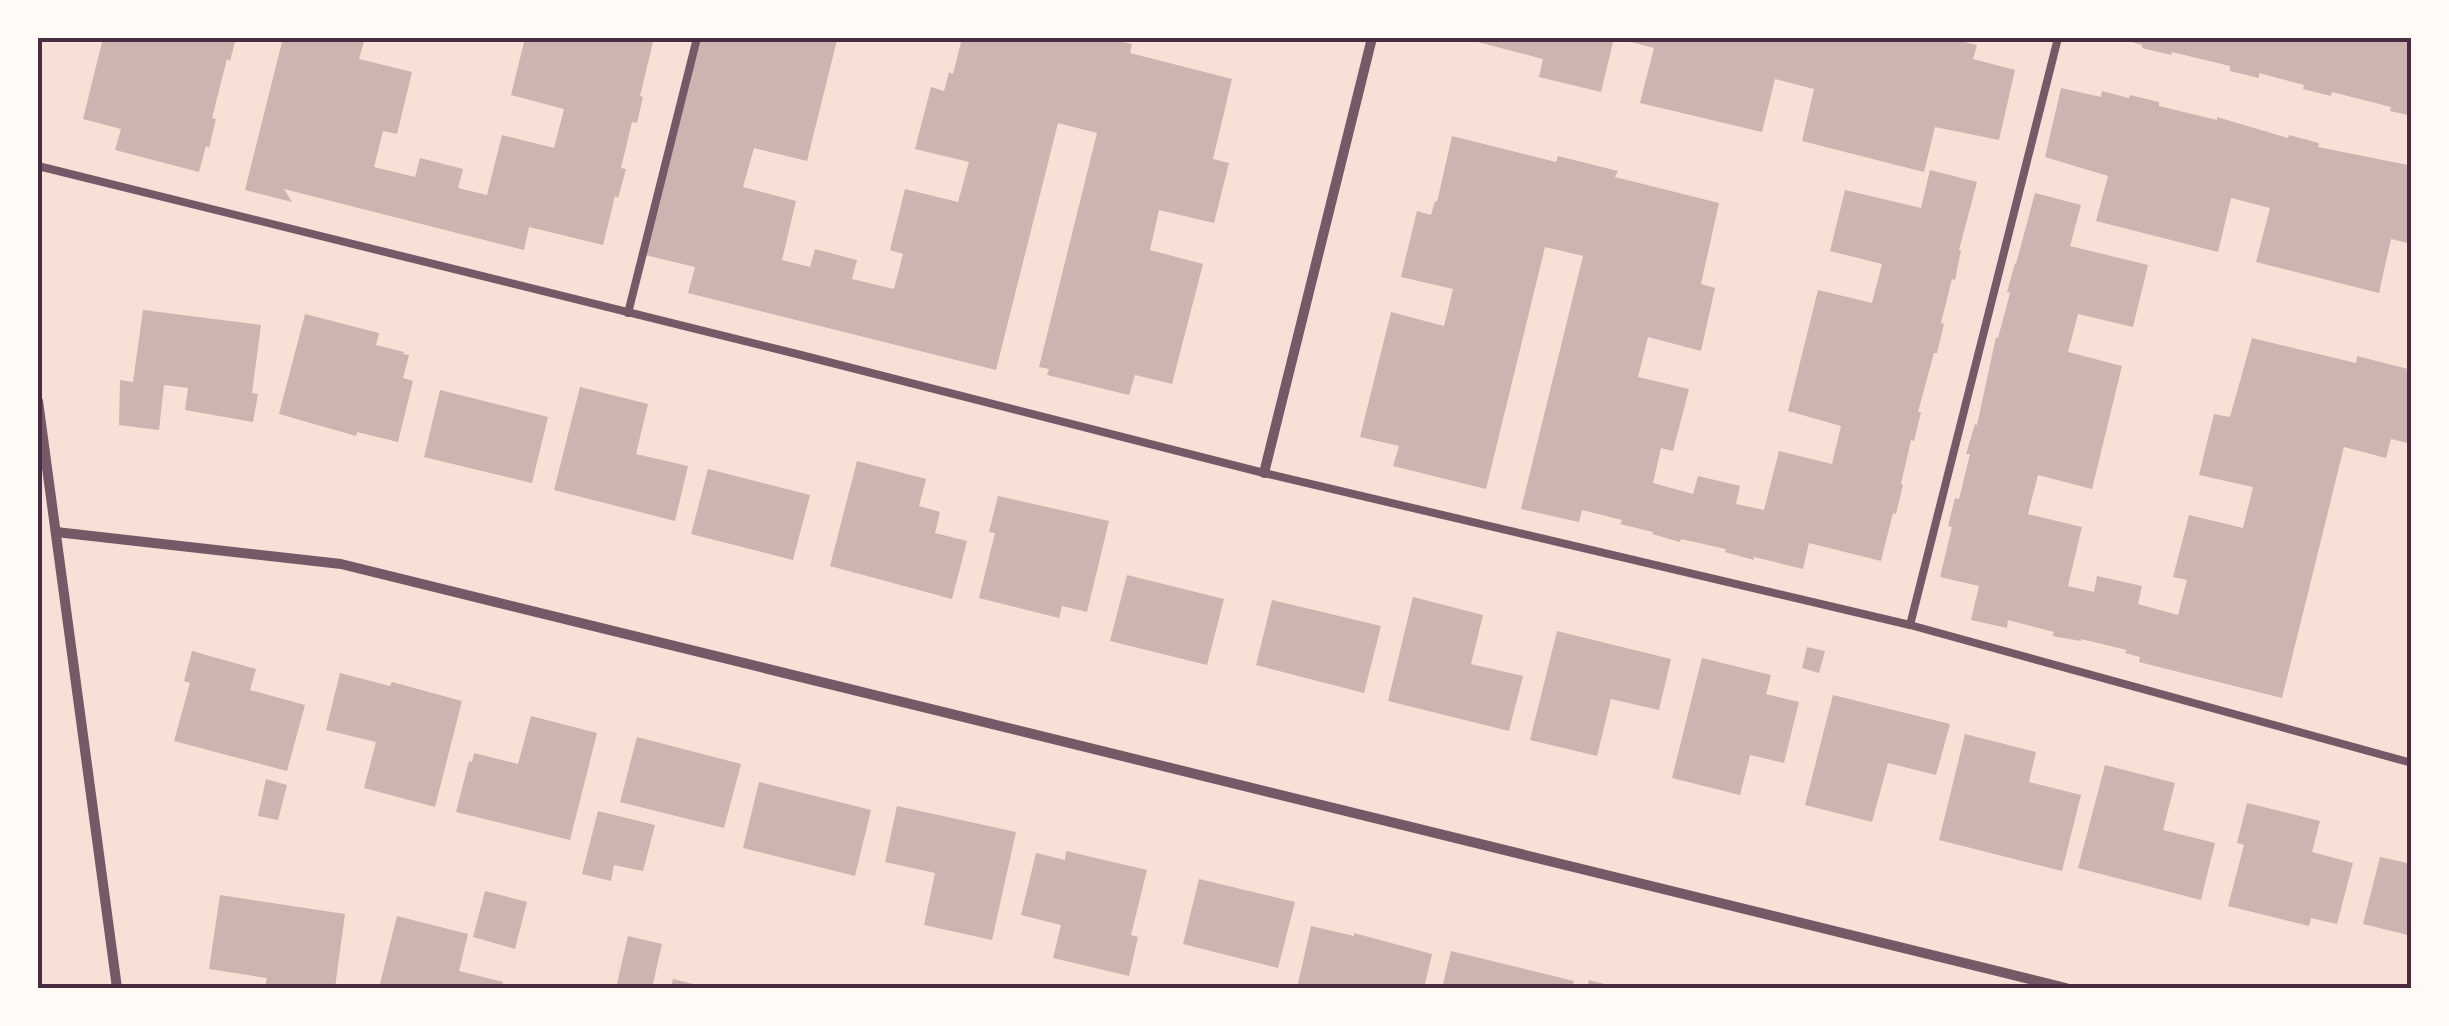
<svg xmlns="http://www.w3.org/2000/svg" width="2449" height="1026" font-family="Karla,sans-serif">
	<rect width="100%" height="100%" fill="#f7e1d7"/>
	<g fill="#ccb4b1">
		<path d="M103,38H236L230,61L227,59L212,118L216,119L209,148L206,146L199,172L115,150L121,129L83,119Z"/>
		<path d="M283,38H365L359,59L412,72L397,134L383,131L374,167L415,177L420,158L463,169L458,188L487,195L502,135L554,148L564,109L511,95L525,38H654L640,96L643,97L637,123L632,122L621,168L626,169L618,198L615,196L603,245L529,227L524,250L284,189L292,202L245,190Z"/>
		<path d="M700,38H825L837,40L807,161L754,148L743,187L796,201L782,260L810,267L815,249L857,260L852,279L894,289L903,254L890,250L905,189L958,202L969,162L915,149L931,87L944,91L949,72L953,74L962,38H1104L1132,44L1130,53L1232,79L1213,159L1229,163L1214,223L1159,210L1150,250L1203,264L1172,384L1135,375L1129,395L1047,375L1049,369L1039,367L1097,133L1058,123L996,370L688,293L695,267L645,255Z"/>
		<path d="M1462,38H1614L1601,92L1539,77L1543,59Z"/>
		<path d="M1616,38H1948L1977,45L1973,59L2015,70L1999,140L1935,127L1924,172L1802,141L1814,89L1775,79L1762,132L1640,103L1654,48Z"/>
		<path d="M2118,38H2412V116L2390,111L2391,107L2332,92L2331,96L2303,89L2304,85L2259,73V78L2230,71V66L2172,52L2171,55L2142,48V45Z"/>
		<path d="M2061,88L2101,97L2102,91L2129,98L2130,95L2159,102V106L2217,120V117L2288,138L2289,135L2319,143L2318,147L2408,165L2407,168L2412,169V244L2391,239L2379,293L2256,262L2270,208L2231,198L2218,252L2096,221L2108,176L2045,157Z"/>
		<path d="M1452,136L1556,162L1558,156L1618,171L1615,177L1719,203L1701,284L1715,288L1701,351L1648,337L1638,377L1689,389L1673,451L1661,448L1653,483L1693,494L1698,476L1740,486L1736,504L1764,510L1779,451L1832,464L1841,426L1788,411L1818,290L1872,303L1882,264L1830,251L1845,190L1921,208L1930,170L1977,182L1959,250H1961L1955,280L1952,279L1941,323L1944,324L1937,353H1934L1918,412H1921L1914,441L1911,440L1901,484L1903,485L1896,514L1893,513L1881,561L1809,543L1803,569L1754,557V560L1725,552L1726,549L1681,539L1680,542L1652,534L1653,532L1620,524L1622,520L1582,510L1579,522L1521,509L1583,256L1545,247L1486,489L1393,466L1399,446L1360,437L1391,312L1444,326L1453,289L1401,277L1417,211L1431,215L1435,201L1437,202Z"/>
		<path d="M2035,193L2081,205L2070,246L2148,265L2133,327L2078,314L2068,352L2122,366L2092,489L2038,475L2028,514L2082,527L2068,586L2094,592L2097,576L2142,586L2138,604L2178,615L2187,580L2173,577L2189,515L2243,528L2253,487L2199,475L2214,414L2230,417L2252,338L2356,363L2357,356L2412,370V444L2391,439L2386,458L2344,447L2282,698L2139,662L2140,657L2125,653L2127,650L2081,639V641L2052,636L2054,632L2008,620L2007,628L1971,620L1979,586L1940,577L1952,527L1948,526L1955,498L1959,499L1970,454H1966L1975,424L1977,425L1996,337L1998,338L2010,293L2007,292L2015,263L2016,264Z"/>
		<path d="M143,310L261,325L252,393L258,394L253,422L185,410L188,388L164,385L159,430L119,425L120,380L133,382Z"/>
		<path d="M305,314L379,333L376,345L404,352L403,354L409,355L403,378L413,381L398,442L357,432L356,436L279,414Z"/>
		<path d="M580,387L648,404L636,454L688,466L675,521L554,490Z"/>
		<path d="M440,390L548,417L532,483L424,457Z"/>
		<path d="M857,461L926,479L919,506L940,512L935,533L967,541L952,599L830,566Z"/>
		<path d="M708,469L810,495L793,560L691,534Z"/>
		<path d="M998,496L1109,521L1087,612L1062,606L1059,618L979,598L995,533L989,532Z"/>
		<path d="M1127,575L1224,599L1207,665L1110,641Z"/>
		<path d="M1413,597L1483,615L1471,664L1523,676L1509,731L1388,701Z"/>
		<path d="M1272,600L1381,626L1364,693L1256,665Z"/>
		<path d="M1557,631L1671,659L1659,710L1611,699L1597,756L1530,740Z"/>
		<path d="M1807,647L1825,651L1819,673L1802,668Z"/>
		<path d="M192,651L256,669L250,690L305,705L287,771L174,741L190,683L184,681Z"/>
		<path d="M1702,658L1771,675L1766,694L1799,702L1784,763L1750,755L1740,795L1672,778Z"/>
		<path d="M340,673L390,686L392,682L462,701L435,807L364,788L376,742L326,730Z"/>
		<path d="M1833,695L1950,724L1936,775L1888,763L1872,822L1805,805Z"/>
		<path d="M531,716L597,733L570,840L456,812L469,761L472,762L474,753L518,764Z"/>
		<path d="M1965,734L2036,752L2029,782L2081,795L2062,871L1939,840Z"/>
		<path d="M637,737L741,764L724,828L620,802Z"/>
		<path d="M2105,765L2175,783L2163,830L2215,843L2201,900L2078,868Z"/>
		<path d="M266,779L287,785L278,820L258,816Z"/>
		<path d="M759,782L871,810L855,876L743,848Z"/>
		<path d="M2247,803L2320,821L2312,852L2353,863L2337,924L2311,918L2309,926L2228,906L2244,845L2237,843Z"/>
		<path d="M897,806L1016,832L992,940L924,925L935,873L885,862Z"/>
		<path d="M598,811L655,825L643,871L614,865L611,881L582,874Z"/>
		<path d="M1066,851L1147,870L1131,935L1138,937L1129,976L1053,958L1061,925L1021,915L1036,853L1065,860Z"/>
		<path d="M2380,857L2412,864V936L2363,924Z"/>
		<path d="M1199,879L1295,902L1278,968L1183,944Z"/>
		<path d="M485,891L527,902L515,949L473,937Z"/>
		<path d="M220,895L345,914L335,988H265L267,978L209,969Z"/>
		<path d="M397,916L468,934L459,971L503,982L502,988H379Z"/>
		<path d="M1311,926L1354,936V933L1432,954L1424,988H1297Z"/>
		<path d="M628,936L662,944L652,988H616Z"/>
		<path d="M1451,951L1574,981L1572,988H1442Z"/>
		<path d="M673,979L705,987V988H671Z"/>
		<path d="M1589,980L1616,987V988H1587Z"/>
	</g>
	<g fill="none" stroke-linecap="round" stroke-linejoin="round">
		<g stroke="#755966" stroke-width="8">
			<path d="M38,166L797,354L1264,473L1910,625L2058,38"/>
			<path d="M628,313L697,38"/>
			<path d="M1910,625L2412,763"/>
		</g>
		<g stroke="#755966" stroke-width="10">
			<path d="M38,401L117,988"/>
			<path d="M1264,473L1372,38"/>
			<path d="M56,532L341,564L2066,988"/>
		</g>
	</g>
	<rect width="2449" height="1026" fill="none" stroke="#fffaf5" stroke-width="80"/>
	<rect x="40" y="40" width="2369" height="946" fill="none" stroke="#4a2c40" stroke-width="4"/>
</svg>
